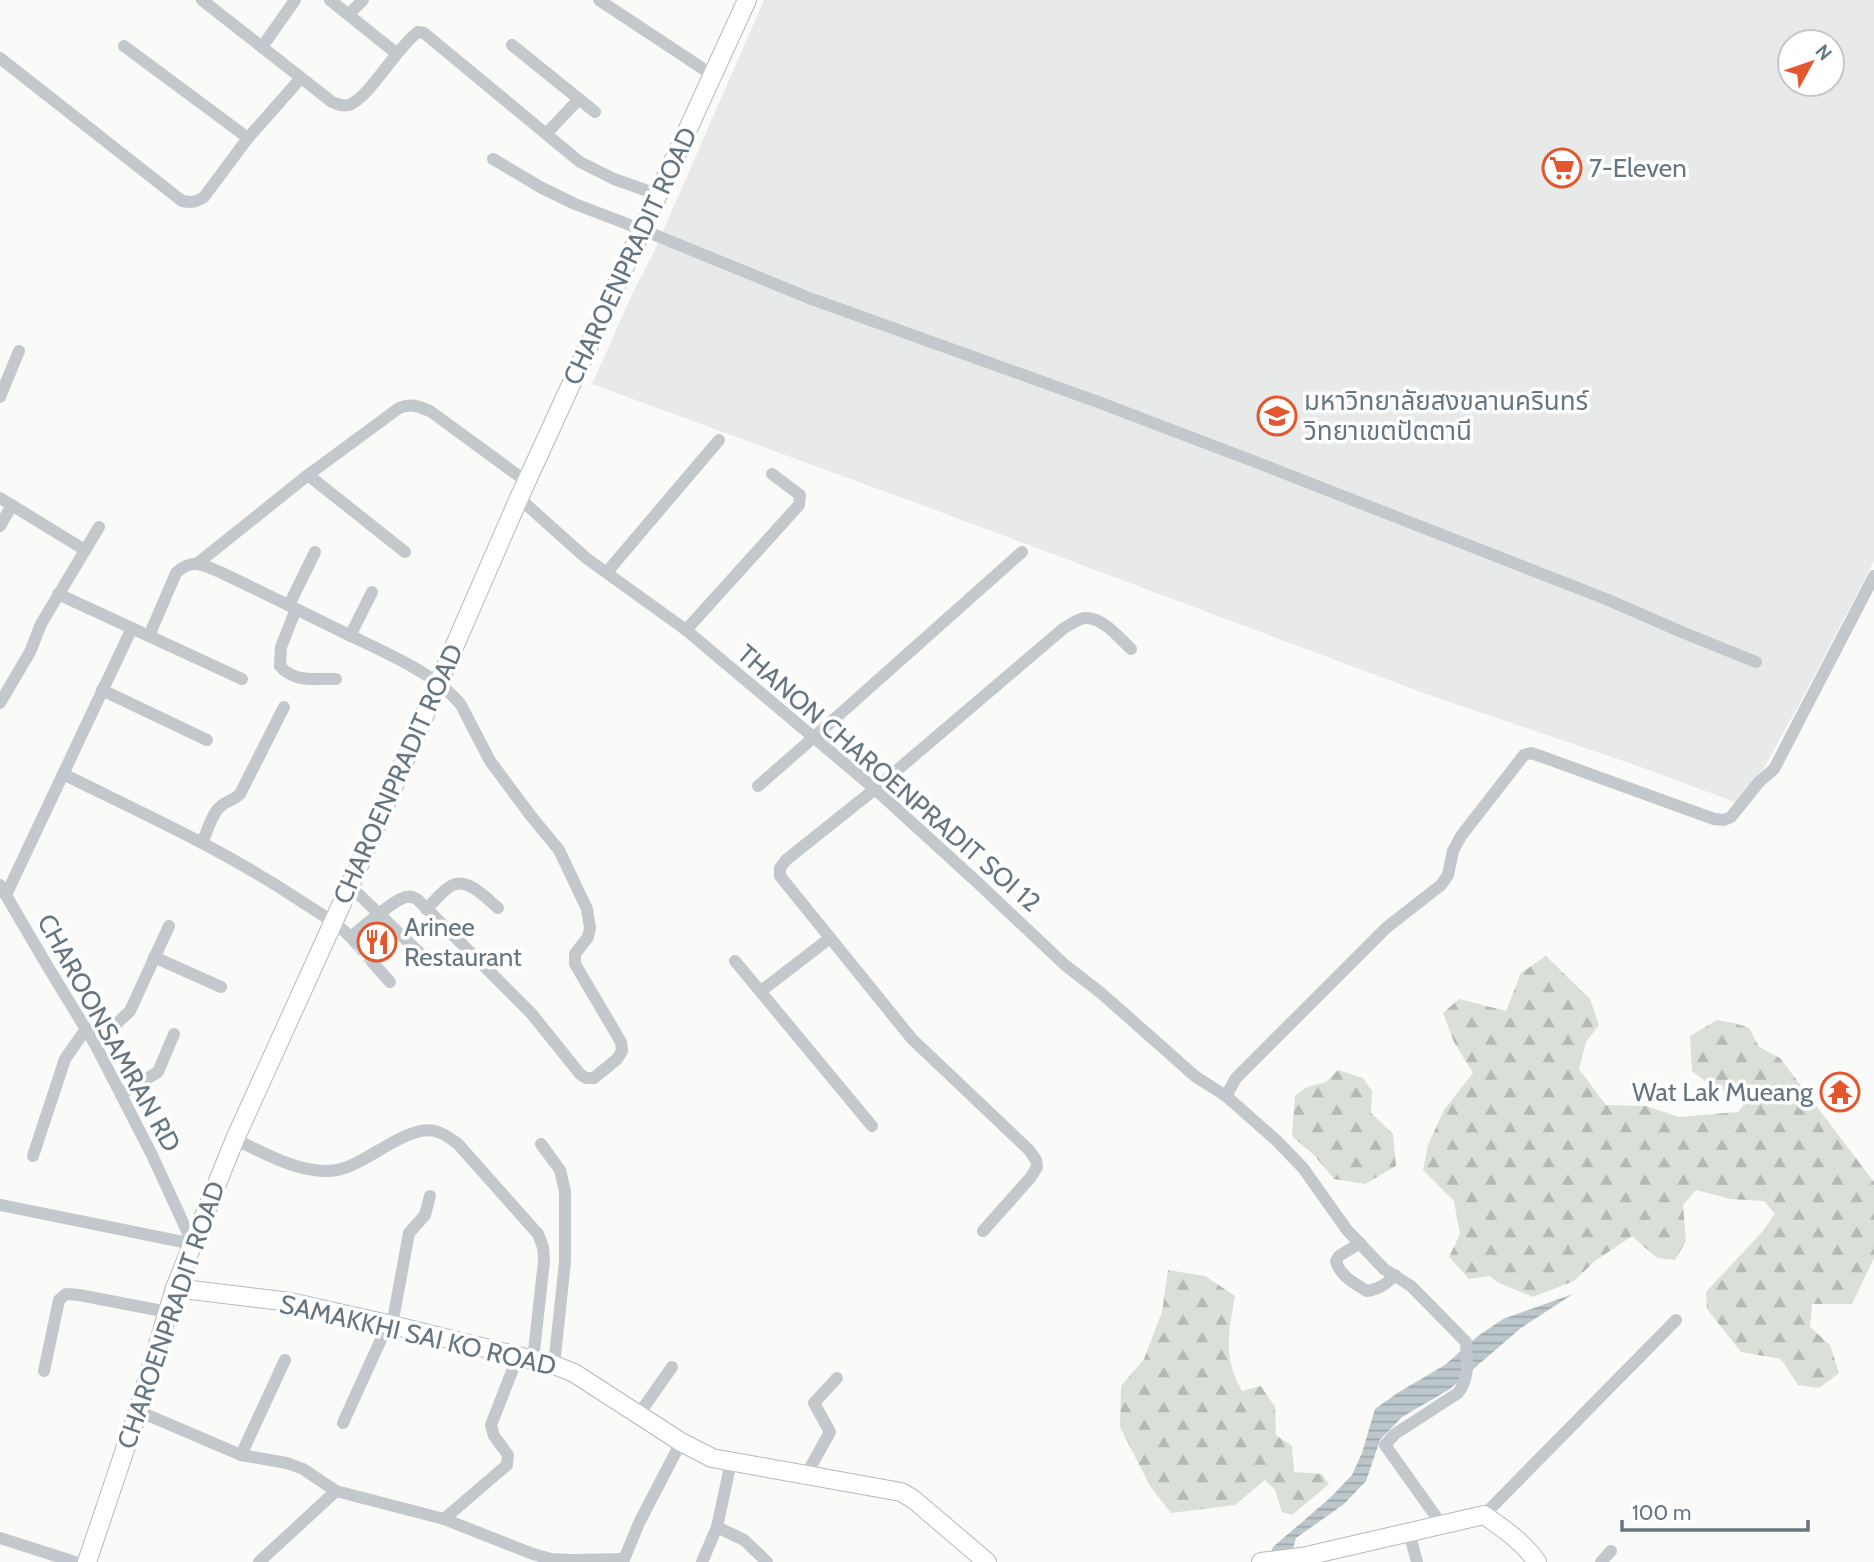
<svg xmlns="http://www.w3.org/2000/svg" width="1874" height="1562" font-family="Cabin,'Noto Sans Thai',sans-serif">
	<defs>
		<pattern id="forest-firs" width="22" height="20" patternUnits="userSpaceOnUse" patternTransform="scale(1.75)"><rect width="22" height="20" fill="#dadfd7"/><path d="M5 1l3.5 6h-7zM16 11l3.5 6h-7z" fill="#b4b9b4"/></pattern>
		<pattern id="water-rules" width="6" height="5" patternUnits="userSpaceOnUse" patternTransform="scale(1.75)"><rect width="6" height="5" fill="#bbc7cb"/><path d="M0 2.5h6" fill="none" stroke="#9ca6aa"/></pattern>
	</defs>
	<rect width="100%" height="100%" fill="#fafaf8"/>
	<path fill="#e8e9e9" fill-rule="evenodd" d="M764,0H1874V561L1802,699L1764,768L1735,802L1638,766L1429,695L946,514L592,384L635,288L653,254ZM1790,42H1832V84H1790Z"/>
	<g fill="url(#forest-firs)">
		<path d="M1546,956L1590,999L1599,1025L1586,1042L1579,1069L1606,1105L1646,1106L1679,1117L1738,1112L1745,1103L1742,1094L1715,1089L1692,1071L1690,1036L1717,1020L1734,1023L1749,1028L1759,1047L1780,1058L1874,1182V1258L1852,1304H1812L1810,1327L1830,1345L1839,1373L1819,1388L1798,1385L1781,1359L1741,1352L1707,1309L1706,1292L1762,1232L1775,1214L1764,1201L1730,1199L1696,1190L1683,1205L1686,1241L1675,1260L1657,1258L1632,1236L1595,1261L1574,1281L1533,1297L1497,1282L1490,1276L1469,1279L1449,1257L1460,1234L1454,1201L1423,1170L1428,1145L1444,1110L1473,1073L1454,1042L1443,1013L1459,999L1506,1011L1521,973Z"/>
		<path d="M1338,1070L1363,1078L1372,1091L1371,1113L1393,1134L1396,1166L1365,1184L1334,1179L1315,1156L1292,1136L1295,1096L1307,1087L1326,1082Z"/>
		<path d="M1168,1270L1205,1276L1235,1296C1229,1333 1222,1356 1242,1391L1261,1386L1275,1407L1276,1435L1292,1446L1294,1472L1322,1474L1329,1484L1292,1515L1282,1512L1275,1490L1265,1480L1235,1505L1171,1513L1150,1486L1120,1427L1121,1386L1144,1359L1162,1312Z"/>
	</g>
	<path fill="url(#water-rules)" d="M1573,1294L1521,1328L1450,1389L1402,1417L1380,1440L1366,1481L1344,1504L1296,1538L1289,1562H1268L1273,1547L1330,1498L1352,1475L1362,1453L1375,1409L1399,1392L1445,1365L1478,1336L1503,1319Z"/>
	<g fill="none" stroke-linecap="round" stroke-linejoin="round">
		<path stroke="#d5d9db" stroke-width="12" stroke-dasharray="12 6" stroke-linecap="butt" d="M356,943L373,963"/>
		<defs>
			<g id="secondary">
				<path d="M175,1288L290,1302L392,1325L554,1365L574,1373L681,1442L712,1458L901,1492L913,1499L987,1562"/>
				<path d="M87,1562L138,1411L175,1288L235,1139L357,870L519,498L747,0"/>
				<path d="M1261,1562L1302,1557L1484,1515C1504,1529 1523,1542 1537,1562"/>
			</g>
		</defs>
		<use href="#secondary" stroke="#b3babf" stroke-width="20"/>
		<g stroke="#c3c8cc" stroke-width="12">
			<path d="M202,0L332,102C338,104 342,107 349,105C369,98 396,48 418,32L424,33L580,162L614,179L659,195"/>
			<path d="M330,0L396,53"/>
			<path d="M599,0L714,76"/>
			<path d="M349,14L363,0"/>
			<path d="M512,45L595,112"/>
			<path d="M124,46L248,138"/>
			<path d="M262,47L295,0"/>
			<path d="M0,58L182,201C192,203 196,202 204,197L248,138L301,78"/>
			<path d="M546,134L579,99"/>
			<path d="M493,159L542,188L575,204L643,230L809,298L1098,402L1253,461L1606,599L1684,633L1756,662"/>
			<path d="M0,397L19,351"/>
			<path d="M308,475L405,552"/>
			<path d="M0,498L85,550"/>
			<path d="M519,498L586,558L686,630L875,789L978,883L1065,965L1101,993L1196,1077L1226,1096"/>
			<path d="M0,526L12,505"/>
			<path d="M198,563L308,475L399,408C411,403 418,406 430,411L527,482"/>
			<path d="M607,572L719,440"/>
			<path d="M58,594L242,679"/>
			<path d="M289,605L315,552"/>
			<path d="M296,609L281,647L280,666C294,683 315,678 336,679"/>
			<path d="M686,630L799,505L800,495L772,474"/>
			<path d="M149,636L176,573C192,558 202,565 220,572C262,592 304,613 347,634C382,651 437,674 461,705L490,761L531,816L559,850L587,909L590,928L588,937L575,954V964L621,1042L622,1051L617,1059L594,1078H586L580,1074L531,1013L417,899C413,897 411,896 406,897C395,899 361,928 351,937"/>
			<path d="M350,636L372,592"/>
			<path d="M102,690L207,740"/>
			<path d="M0,703L30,652L41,624L99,527"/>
			<path d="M63,774C142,813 222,849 296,898C317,912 339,923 356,943"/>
			<path d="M758,786L813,738L1022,552"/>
			<path d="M202,843C207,832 212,813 221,806C226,801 233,801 240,794L284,707"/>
			<path d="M0,885L48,967L95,1044L152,1155L193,1244"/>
			<path d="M350,886L426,959"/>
			<path d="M6,895L132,628"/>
			<path d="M426,909C434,902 442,891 451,886C467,876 487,899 498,908"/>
			<path d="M154,957L221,987"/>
			<path d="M735,961L872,1126"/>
			<path d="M373,963L390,982"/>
			<path d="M761,991L830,938"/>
			<path d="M95,1044L130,1011L169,926"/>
			<path d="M121,1094L158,1072L174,1034"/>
			<path d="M235,1139C263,1153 304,1176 337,1170C366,1165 407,1124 435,1131C444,1133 451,1139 458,1144L538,1234L543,1247L544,1261L533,1360"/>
			<path d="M541,1144L560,1170L565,1191V1262L554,1365"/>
			<path d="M33,1156L65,1059L86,1029"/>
			<path d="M0,1205L193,1244"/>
			<path d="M983,1231L1031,1177L1037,1167L1036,1160L1029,1150L912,1039L780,876V868L786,860L875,789L1064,628C1070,625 1077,619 1085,618C1103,617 1119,638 1131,649"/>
			<path d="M1360,1243L1339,1256L1336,1261C1340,1276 1354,1283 1367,1291C1380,1289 1386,1284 1395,1275"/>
			<path d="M392,1325L409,1233L425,1215L430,1196"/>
			<path d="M44,1371L59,1300L66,1294L79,1295L168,1312"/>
			<path d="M138,1411L241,1455L287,1463L303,1469L336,1491L444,1519L533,1554L551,1559L571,1560L624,1559"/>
			<path d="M639,1414L672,1367"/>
			<path d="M343,1423L388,1324"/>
			<path d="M241,1455L285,1360"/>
			<path d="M731,1462L717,1527L744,1540L767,1562"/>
			<path d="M806,1475L830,1432L814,1403L837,1378"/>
			<path d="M1484,1515L1676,1320"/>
			<path d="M444,1519L507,1465L508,1455L494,1436L491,1425L518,1356"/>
			<path d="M1442,1525L1385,1445L1395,1434L1458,1393C1470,1378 1467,1360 1466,1342L1411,1286L1384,1269L1347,1230L1303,1168L1277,1141L1226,1096L1236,1078L1386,928L1441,885L1448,875L1453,851L1461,836L1524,755L1531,753L1540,756L1714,819L1724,820L1731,817L1759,782L1774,769L1874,576"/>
			<path d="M1409,1532L1417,1562"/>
			<path d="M0,1538L75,1562"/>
			<path d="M259,1562L336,1491"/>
			<path d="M623,1562L639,1523L681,1442"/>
			<path d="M702,1562L717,1527"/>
			<path d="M1601,1562L1611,1551"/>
		</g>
		<use href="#secondary" stroke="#fff" stroke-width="18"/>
	</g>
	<defs>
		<symbol id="supermarket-ring" viewBox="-11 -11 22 22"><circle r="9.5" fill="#fff" stroke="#e4572e" stroke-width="1.5"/><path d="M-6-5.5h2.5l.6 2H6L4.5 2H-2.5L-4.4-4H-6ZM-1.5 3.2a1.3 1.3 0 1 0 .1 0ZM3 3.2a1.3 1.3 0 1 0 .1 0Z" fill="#e4572e"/></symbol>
		<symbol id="university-ring" viewBox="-11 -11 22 22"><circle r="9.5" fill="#fff" stroke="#e4572e" stroke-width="1.5"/><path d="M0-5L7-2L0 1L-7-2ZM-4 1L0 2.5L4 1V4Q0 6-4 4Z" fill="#e4572e"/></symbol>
		<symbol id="restaurant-ring" viewBox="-11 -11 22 22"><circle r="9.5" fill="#fff" stroke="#e4572e" stroke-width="1.5"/><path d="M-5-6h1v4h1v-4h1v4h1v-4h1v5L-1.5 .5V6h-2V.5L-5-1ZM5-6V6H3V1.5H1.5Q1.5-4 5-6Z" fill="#e4572e"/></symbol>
		<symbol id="temple-ring" viewBox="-11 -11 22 22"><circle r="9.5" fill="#fff" stroke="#e4572e" stroke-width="1.5"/><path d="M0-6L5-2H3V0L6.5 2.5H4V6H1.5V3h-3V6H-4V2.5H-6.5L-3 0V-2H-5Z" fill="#e4572e"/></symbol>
	</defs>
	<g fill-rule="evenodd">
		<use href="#supermarket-ring" x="1540" y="146" width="44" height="44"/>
		<use href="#university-ring" x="1255" y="394" width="44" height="44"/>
		<use href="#restaurant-ring" x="355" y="920" width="44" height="44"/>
		<use href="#temple-ring" x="1818" y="1070" width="44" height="44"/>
	</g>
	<g text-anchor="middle" stroke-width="7" stroke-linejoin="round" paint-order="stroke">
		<g font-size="26" fill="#657683" stroke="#fff" text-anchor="start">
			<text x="1589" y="177">7-Eleven</text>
			<text x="1304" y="410">มหาวิทยาลัยสงขลานครินทร์<tspan x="1304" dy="30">วิทยาเขตปัตตานี</tspan></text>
			<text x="404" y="936">Arinee<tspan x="404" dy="30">Restaurant</tspan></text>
			<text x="1813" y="1101" text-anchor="end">Wat Lak Mueang</text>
		</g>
		<g font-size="26" fill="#657683" stroke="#fff">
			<text transform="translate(630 256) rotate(-65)" y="9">CHAROENPRADIT ROAD</text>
			<text transform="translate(398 774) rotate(-66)" y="9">CHAROENPRADIT ROAD</text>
			<text transform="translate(889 778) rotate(41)" y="9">THANON CHAROENPRADIT SOI 12</text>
			<text transform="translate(109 1033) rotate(61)" y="9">CHAROONSAMRAN RD</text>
			<text transform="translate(171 1315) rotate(-71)" y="9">CHAROENPRADIT ROAD</text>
			<text transform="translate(418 1335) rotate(13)" y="9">SAMAKKHI SAI KO ROAD</text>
		</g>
	</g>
	<g transform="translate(1811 63) rotate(50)"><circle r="33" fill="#ffffff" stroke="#c1c8cd" stroke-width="2"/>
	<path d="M0-5L12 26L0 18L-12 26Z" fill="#e4572e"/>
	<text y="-10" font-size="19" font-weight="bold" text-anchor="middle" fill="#657683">N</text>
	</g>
	<path d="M1622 1520v10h186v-10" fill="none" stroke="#657683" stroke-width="3.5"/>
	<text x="1632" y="1520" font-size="21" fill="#657683" stroke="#ffffff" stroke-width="5" paint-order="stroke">100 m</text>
</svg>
